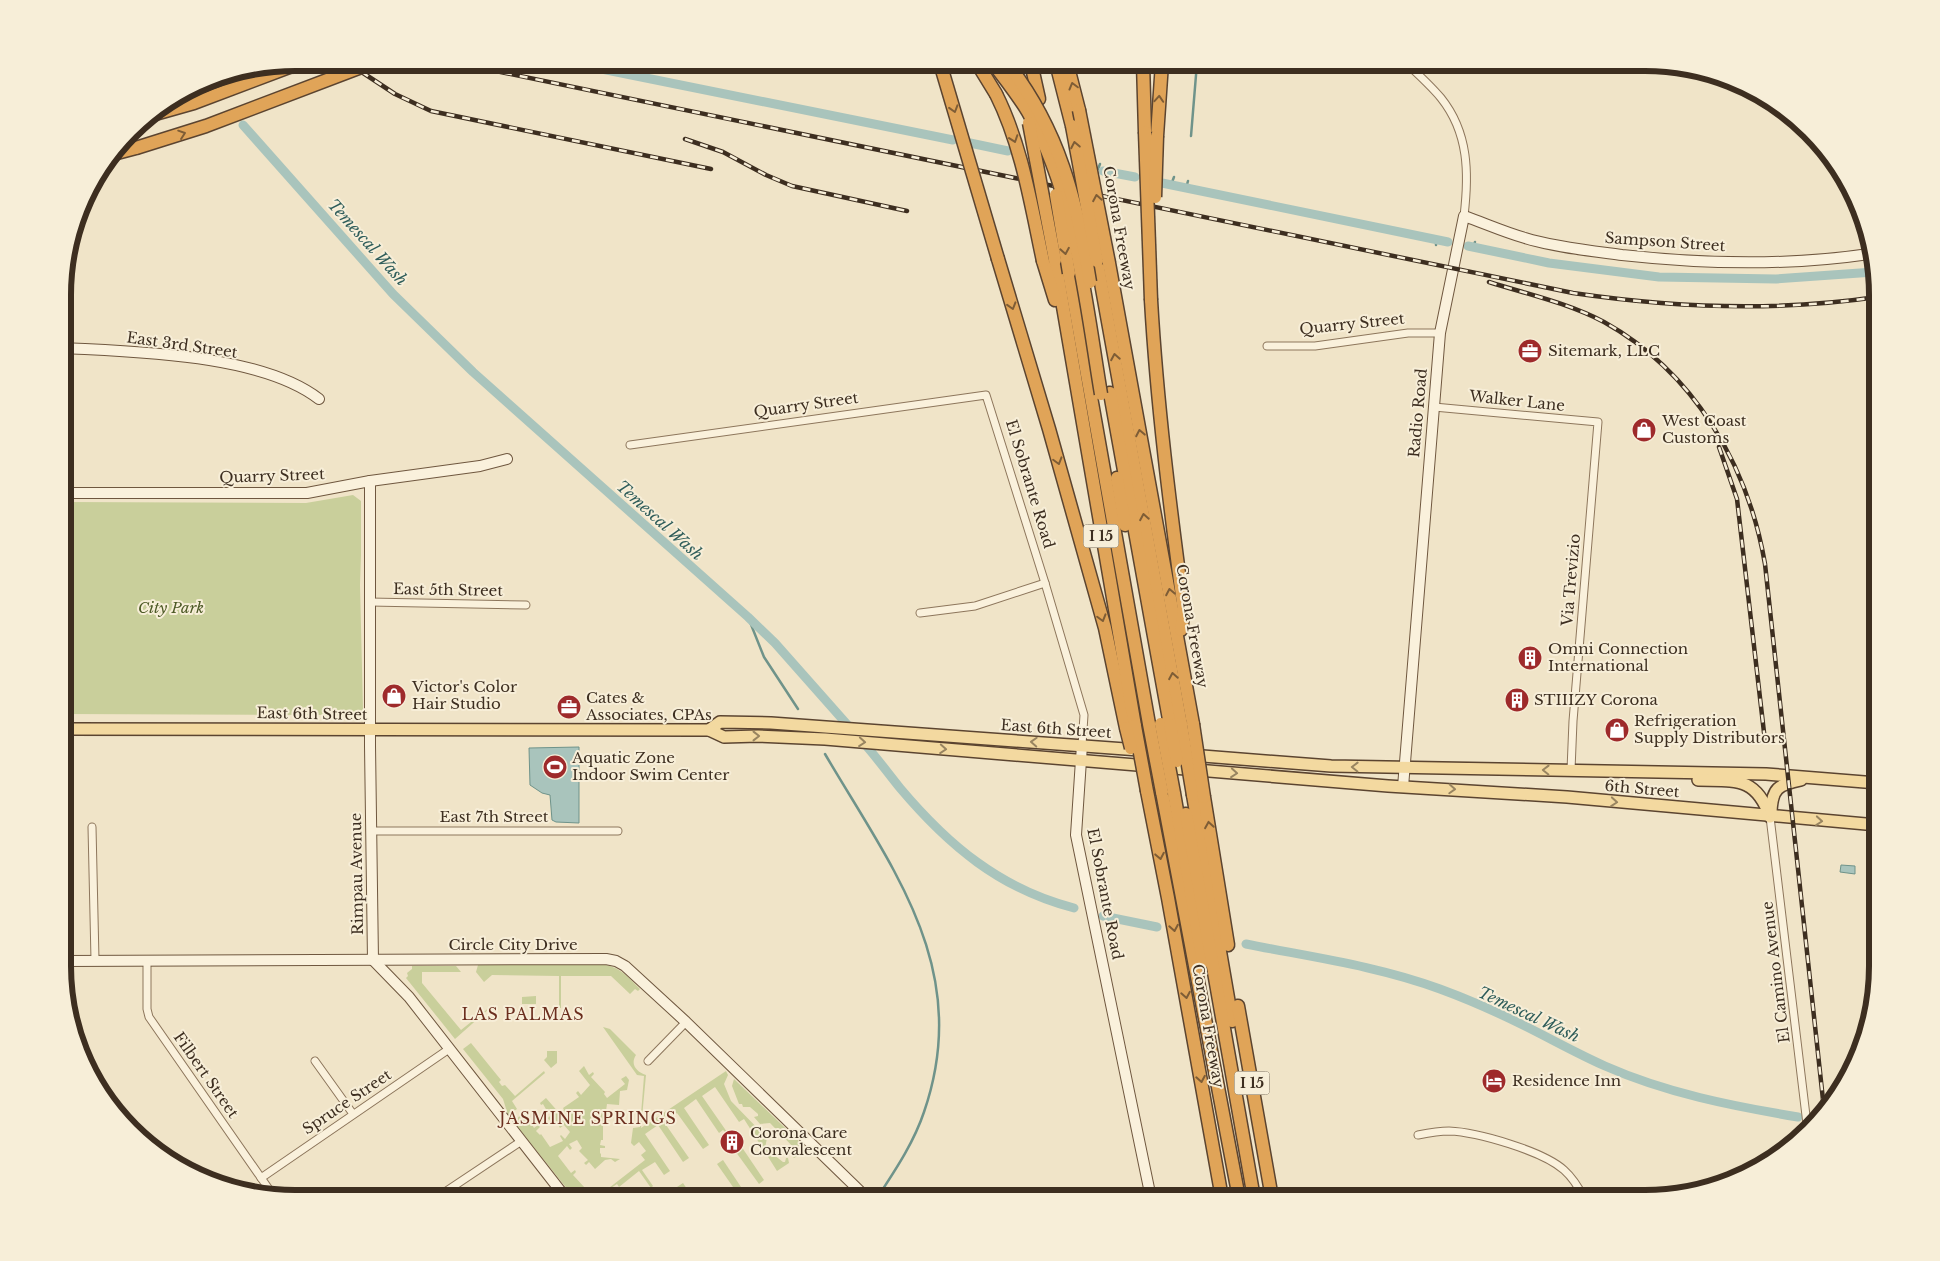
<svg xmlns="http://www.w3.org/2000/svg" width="1940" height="1261" font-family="'Libre Baskerville',serif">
	<rect width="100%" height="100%" fill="#f0e4c8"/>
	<g fill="#c9cf9b">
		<path d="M353,495L361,501V555L360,585L363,710L360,715L64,714V502L306,503Z"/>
		<path d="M478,965H606C621,968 629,978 640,989L638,991L635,989L630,994L611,976H561V1008H559V976L492,975L484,982L476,972Z"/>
		<path d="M412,966H456L461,972H422V983L461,1030L490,1007V1008L455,1039L406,978L408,976L407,973L412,969Z"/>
		<path d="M536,996V1004H522V997Z"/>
		<path d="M603,1027L610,1029L636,1055C630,1064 636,1072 646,1075L641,1128L726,1071L728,1075L724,1084L731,1101L767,1138L765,1148L783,1162H785L786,1158H788L789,1163L777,1171L744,1119L739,1122L715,1087L702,1096L727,1132L726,1133L723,1130L719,1133L696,1099L684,1108L709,1145L703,1149L677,1113L664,1122L689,1158L683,1162L658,1125L645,1134L670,1171L664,1175L655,1162L642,1170L653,1186L651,1188L639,1171L619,1187L617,1184L596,1198L645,1160L641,1155L646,1151L639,1142L634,1146L631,1143L633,1128L640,1127L644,1076L637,1075Z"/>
		<path d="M471,1043L501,1080L499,1082L502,1086L505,1085L515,1096L544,1071L545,1073L512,1101L517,1109L508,1115L503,1099L463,1049Z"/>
		<path d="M547,1051H557V1063L551,1068L544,1060L547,1057Z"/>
		<path d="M584,1066L589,1075L593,1072L594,1074L591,1077L605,1092L604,1094L607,1098L625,1084L621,1079L626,1076L629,1080L627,1090L620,1091L619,1105L607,1104L606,1111H604L603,1116L608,1117V1120L603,1119V1140H601L600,1145L605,1146V1148H600V1153L601,1154V1157L620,1159L615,1162L611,1159L605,1160L595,1169L589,1162L586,1165L584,1163L588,1160L579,1151L582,1148L577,1140L569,1144L572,1148L570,1150L567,1146L558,1156L571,1173L575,1170L576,1172L573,1175L585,1188L577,1194L572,1195L516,1125C515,1118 520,1116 524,1112L534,1128L538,1125L540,1127L536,1131L540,1135L541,1134L550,1147L563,1141L560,1136L561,1135L565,1139L570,1132L564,1125L560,1128L554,1117L549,1120L548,1118L552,1114L549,1110L547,1111L543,1104L541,1105L540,1103L546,1098L560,1114L564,1110L563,1108L579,1097L576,1093L578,1091L581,1095L590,1085L579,1071Z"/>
		<path d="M734,1079L806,1148L805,1152L794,1158L791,1154L797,1153V1151L770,1123L760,1124L754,1117L758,1116V1114L750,1107H743L742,1104H739L732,1086Z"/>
		<path d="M739,1143L764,1180L759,1184L733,1148Z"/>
		<path d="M723,1160L745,1193L740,1197L717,1164Z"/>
		<path d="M683,1183L693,1198H685L677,1187Z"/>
	</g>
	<g fill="#a9c4bc" stroke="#6f938a">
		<path d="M579,747V823L556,822L552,820L550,795L542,793L530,785L529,748Z"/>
		<path d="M1841,865L1855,866V874L1840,872Z"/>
	</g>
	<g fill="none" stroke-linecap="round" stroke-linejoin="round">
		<g stroke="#6f938a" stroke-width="2.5">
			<path d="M1191,136L1197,63"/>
			<path d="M1098,169L1100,164"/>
			<path d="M1171,185L1174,177"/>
			<path d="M1186,188L1188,181"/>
			<path d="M1436,245V242"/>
			<path d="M1473,247L1475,242"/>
			<path d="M1751,276V279"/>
			<path d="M748,617L764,657L798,709"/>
			<path d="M825,754C893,870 973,969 924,1112C914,1142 896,1169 879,1195"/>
		</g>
		<g stroke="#a9c4bc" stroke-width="9">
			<path d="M572,63L953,140"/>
			<path d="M243,125L393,294L473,372L748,617L775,643L852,730"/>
			<path d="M970,143L1008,151"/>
			<path d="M1103,171L1135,177"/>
			<path d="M1162,183L1448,242"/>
			<path d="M1468,246L1549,263L1659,277L1776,279L1874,272"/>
			<path d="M861,740C875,755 887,772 900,788C948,845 1000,889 1074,908"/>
			<path d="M1103,916L1157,927"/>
			<path d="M1246,944C1311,957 1378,966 1440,989C1470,1000 1499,1013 1527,1027C1553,1040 1578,1054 1605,1066C1666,1093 1732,1106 1798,1117"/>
		</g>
		<defs>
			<g id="street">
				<path d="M1406,63C1418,74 1431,86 1441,98C1469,133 1469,174 1464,216"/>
				<path d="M1267,346H1315L1408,333H1440"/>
				<path d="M1434,407L1598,422L1573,721L1571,770"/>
				<path d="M630,445L986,395L1045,583L1084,715L1082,745"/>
				<path d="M370,602L526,605"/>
				<path d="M920,613L975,606L1045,583"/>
				<path d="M1770,817L1807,1124"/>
				<path d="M92,827L95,960"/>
				<path d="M371,831H618"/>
				<path d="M147,960V1009L149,1017L273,1195"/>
				<path d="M315,1061L353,1114"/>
				<path d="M648,1061L686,1022"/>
				<path d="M1418,1135C1428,1133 1439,1131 1449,1131C1477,1132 1543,1151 1564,1170C1573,1178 1579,1188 1584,1198"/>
				<path d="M261,1178L449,1049"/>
				<path d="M436,1198L520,1142"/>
			</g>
			<g id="secondary">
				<path d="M64,348C136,352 261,354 319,399"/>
				<path d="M370,481V746L373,960L409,997L566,1198"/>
				<path d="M64,493H307L370,481L480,466L507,459"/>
				<path d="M1082,745L1076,835L1151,1198"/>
				<path d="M1403,787L1440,333L1464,216C1484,223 1504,232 1525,238C1554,247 1592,251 1622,255C1704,264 1788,266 1869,254"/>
				<path d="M64,961L606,959L616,961L625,966L686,1022L867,1198"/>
			</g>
			<g id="primary">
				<path d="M64,729L709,730L724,737L758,736L825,739L1388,786L1567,797L1877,825"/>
				<path d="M709,730L720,722L771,723L1139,750"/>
				<path d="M1190,755L1331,766L1766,774L1877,783"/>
				<path d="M1698,780C1735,781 1756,776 1770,817"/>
				<path d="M1771,812C1772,788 1778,785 1801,780"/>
			</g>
			<g id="highway">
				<path d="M977,63L996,94"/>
				<path d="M1031,63L1039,99"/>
				<path d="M1056,63L1072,126"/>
				<path d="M1067,63L1079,110"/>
				<path d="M1143,63L1145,132"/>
				<path d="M198,85L220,77"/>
				<path d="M148,116L194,103L300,63"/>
				<path d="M1157,136L1162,63"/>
				<path d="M117,153L136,148"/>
				<path d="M998,259L1049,429L1105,628L1126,728"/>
				<path d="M1055,260L1135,726"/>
				<path d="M1043,261L1055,300"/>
				<path d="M1097,261L1181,724"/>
				<path d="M1109,263L1193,724"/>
				<path d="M1069,273L1149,724"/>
				<path d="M1151,300C1157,404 1170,507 1184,611L1181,630"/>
				<path d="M1110,393L1170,725"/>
				<path d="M1117,478L1125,525"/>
				<path d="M1147,791L1168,898L1222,1198"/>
				<path d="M1162,792L1239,1198"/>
				<path d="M1174,793L1203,962"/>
				<path d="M1193,795L1232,1021"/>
				<path d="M1204,797L1228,945"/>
				<path d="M1186,814L1254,1198"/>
				<path d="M1238,1006L1272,1198"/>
			</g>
		</defs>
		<use href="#street" stroke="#8d765c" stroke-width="9"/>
		<use href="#secondary" stroke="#6f573f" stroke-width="12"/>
		<use href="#primary" stroke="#5b4430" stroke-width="14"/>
		<use href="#highway" stroke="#5b4430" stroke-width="15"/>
		<use href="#street" stroke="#faf1dc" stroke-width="7"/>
		<use href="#secondary" stroke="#faf1dc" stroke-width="10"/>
		<use href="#primary" stroke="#f3d9a0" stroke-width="11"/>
		<use href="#highway" stroke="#e0a458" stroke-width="12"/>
		<defs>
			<g id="rail">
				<path d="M348,63L395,94L431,111L711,169"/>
				<path d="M457,63L1573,293C1675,308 1775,312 1877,297"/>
				<path d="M685,139L723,152L766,175L792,186L907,211"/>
				<path d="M1489,282C1527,294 1568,303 1604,322C1694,372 1748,465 1765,564L1824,1109"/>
				<path d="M1719,447L1737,499L1765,741"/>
			</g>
		</defs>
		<use href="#rail" stroke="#3d2e20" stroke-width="4.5"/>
		<use href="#rail" stroke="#f7eed8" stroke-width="2.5" stroke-dasharray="8" stroke-linecap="butt"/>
		<defs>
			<g id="highway-bridge">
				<path d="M940,63L998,259"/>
				<path d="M993,63C1005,79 1018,95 1028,112C1075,192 1086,304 1101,394"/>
				<path d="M1007,63C1059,129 1077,201 1090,282"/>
				<path d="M996,94C1022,146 1031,205 1043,261"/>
				<path d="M1079,110L1109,263"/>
				<path d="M1029,123L1055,260"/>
				<path d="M1072,126L1097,261"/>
				<path d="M1145,132L1151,300"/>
				<path d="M136,148L206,126L372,63"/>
				<path d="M1056,195L1069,273"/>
				<path d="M1155,197L1157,136"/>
				<path d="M1149,724L1162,792"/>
				<path d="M1161,724L1174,793"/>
				<path d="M1181,724L1193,795"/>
				<path d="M1193,724L1204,797"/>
				<path d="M1170,725L1177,761"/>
				<path d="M1135,726L1147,791"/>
				<path d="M1126,728L1131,748"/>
			</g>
		</defs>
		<use href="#highway-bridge" stroke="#5b4430" stroke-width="15" stroke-linecap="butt"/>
		<use href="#highway-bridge" stroke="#e0a458" stroke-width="12"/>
	</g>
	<defs><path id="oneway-chevron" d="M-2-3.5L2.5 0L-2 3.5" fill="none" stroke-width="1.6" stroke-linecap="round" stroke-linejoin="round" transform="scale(1.25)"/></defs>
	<g stroke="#7e5d36">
		<use href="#oneway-chevron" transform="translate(1073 86) rotate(-105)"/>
		<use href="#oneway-chevron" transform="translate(1159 99) rotate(-86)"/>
		<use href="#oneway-chevron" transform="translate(954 109) rotate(73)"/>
		<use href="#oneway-chevron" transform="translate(182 134) rotate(-19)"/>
		<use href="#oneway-chevron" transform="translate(1014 139) rotate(71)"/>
		<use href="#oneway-chevron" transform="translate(1075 145) rotate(-101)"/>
		<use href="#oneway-chevron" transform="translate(1097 198) rotate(-100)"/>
		<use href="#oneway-chevron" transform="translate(1065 251) rotate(80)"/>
		<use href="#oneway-chevron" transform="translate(1012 306) rotate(73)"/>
		<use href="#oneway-chevron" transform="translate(1115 357) rotate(-100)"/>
		<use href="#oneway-chevron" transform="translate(1140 433) rotate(-101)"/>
		<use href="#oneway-chevron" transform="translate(1058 461) rotate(74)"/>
		<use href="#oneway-chevron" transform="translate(1144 517) rotate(-100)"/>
		<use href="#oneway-chevron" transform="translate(1170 592) rotate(-101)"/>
		<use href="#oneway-chevron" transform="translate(1102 618) rotate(74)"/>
		<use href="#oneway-chevron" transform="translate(1173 676) rotate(-100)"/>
		<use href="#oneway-chevron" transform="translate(1209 825) rotate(-99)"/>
		<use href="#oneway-chevron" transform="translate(1160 856) rotate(79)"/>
		<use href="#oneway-chevron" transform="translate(1174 928) rotate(80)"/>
		<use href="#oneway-chevron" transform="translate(1186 995) rotate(80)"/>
		<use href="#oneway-chevron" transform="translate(1201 1079) rotate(80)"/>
	</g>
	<g stroke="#988460">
		<use href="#oneway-chevron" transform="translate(756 736)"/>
		<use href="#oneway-chevron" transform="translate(862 742) rotate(5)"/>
		<use href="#oneway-chevron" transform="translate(1034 742) rotate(-177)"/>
		<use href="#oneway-chevron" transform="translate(943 749) rotate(4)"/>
		<use href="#oneway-chevron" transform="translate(1355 767) rotate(-179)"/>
		<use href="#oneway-chevron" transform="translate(1546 770) rotate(-179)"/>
		<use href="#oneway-chevron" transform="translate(1234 773) rotate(5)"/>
		<use href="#oneway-chevron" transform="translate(1452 789) rotate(3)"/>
		<use href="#oneway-chevron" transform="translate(1614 802) rotate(5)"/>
		<use href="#oneway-chevron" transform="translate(1819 821) rotate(5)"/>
	</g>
	<defs>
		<symbol id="office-disc" viewBox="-11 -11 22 22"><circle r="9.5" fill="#9e2a2b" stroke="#f7eed8"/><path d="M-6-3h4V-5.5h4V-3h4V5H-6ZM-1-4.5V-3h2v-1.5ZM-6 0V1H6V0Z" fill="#fff"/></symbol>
		<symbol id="shop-disc" viewBox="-11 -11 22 22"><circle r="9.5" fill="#9e2a2b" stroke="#f7eed8"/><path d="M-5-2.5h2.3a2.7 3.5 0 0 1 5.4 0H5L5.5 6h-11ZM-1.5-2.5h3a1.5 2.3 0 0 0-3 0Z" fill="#fff"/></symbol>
		<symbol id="building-disc" viewBox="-11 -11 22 22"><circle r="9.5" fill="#9e2a2b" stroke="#f7eed8"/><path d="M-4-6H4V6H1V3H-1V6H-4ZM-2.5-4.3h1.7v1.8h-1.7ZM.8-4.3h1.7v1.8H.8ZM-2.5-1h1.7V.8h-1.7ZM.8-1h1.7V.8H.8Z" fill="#fff"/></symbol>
		<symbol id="stadium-disc" viewBox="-11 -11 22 22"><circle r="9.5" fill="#9e2a2b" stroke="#f7eed8"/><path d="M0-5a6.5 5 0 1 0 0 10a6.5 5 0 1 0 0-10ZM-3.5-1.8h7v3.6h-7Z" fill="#fff"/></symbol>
		<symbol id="hotel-disc" viewBox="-11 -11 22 22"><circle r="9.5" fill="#9e2a2b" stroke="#f7eed8"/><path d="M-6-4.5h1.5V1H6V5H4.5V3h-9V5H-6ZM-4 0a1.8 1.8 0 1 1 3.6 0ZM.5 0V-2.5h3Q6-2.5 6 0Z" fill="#fff"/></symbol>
	</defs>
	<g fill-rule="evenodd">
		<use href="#office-disc" x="1516" y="337" width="28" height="28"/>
		<use href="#shop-disc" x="1630" y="416" width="28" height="28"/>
		<use href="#building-disc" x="1516" y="644" width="28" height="28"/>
		<use href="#shop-disc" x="380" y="682" width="28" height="28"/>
		<use href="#building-disc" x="1503" y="686" width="28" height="28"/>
		<use href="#office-disc" x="555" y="693" width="28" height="28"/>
		<use href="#shop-disc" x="1603" y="716" width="28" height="28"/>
		<use href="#stadium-disc" x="541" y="753" width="28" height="28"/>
		<use href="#hotel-disc" x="1480" y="1067" width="28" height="28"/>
		<use href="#building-disc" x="718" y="1128" width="28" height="28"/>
	</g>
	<g text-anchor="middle" stroke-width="4" stroke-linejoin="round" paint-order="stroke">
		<g fill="#f7eed8" stroke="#756857" stroke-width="1">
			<rect x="1083.5" y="524.5" width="35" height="23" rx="4"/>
			<rect x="1234.5" y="1071.5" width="35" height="23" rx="4"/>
		</g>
		<g font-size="14" font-weight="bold" fill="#3d2e20">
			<text x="1101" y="541">I 15</text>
			<text x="1252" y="1088">I 15</text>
		</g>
		<g font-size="15" fill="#3d2e20" stroke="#f7eed8">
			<text transform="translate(1119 228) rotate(80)" y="5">Corona Freeway</text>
			<text transform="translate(1665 242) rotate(4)" y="5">Sampson Street</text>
			<text transform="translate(1352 324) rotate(-6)" y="5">Quarry Street</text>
			<text transform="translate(182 345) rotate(8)" y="5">East 3rd Street</text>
			<text transform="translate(1517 401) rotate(6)" y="5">Walker Lane</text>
			<text transform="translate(806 405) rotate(-8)" y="5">Quarry Street</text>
			<text transform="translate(1418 413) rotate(-85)" y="5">Radio Road</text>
			<text transform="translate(272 476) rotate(-2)" y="5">Quarry Street</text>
			<text transform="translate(1030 484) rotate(73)" y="5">El Sobrante Road</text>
			<text transform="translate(1571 580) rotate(-85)" y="5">Via Trevizio</text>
			<text transform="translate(448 590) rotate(1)" y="5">East 5th Street</text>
			<text transform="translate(1192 626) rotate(80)" y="5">Corona Freeway</text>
			<text transform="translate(312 714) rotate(1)" y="5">East 6th Street</text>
			<text transform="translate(1056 729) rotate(4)" y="5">East 6th Street</text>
			<text transform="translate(1642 789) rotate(5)" y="5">6th Street</text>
			<text x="494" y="822">East 7th Street</text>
			<text transform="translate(357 874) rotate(-91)" y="5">Rimpau Avenue</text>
			<text transform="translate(1105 894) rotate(79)" y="5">El Sobrante Road</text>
			<text x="513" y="950">Circle City Drive</text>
			<text transform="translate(1776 972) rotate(-97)" y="5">El Camino Avenue</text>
			<text transform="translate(1208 1026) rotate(80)" y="5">Corona Freeway</text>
			<text transform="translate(206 1075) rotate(55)" y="5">Filbert Street</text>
			<text transform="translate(347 1102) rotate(-34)" y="5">Spruce Street</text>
		</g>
		<g font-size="15" fill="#3d2e20" stroke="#f7eed8" text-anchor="start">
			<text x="1548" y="356">Sitemark, LLC</text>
			<text x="1662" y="426">West Coast<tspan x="1662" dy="17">Customs</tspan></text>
			<text x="1548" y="654">Omni Connection<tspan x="1548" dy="17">International</tspan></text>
			<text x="412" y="692">Victor's Color<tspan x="412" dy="17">Hair Studio</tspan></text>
			<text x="586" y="703">Cates &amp;<tspan x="586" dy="17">Associates, CPAs</tspan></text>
			<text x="1534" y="705">STIIIZY Corona</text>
			<text x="1634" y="726">Refrigeration<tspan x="1634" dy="17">Supply Distributors</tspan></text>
			<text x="572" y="763">Aquatic Zone<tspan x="572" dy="17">Indoor Swim Center</tspan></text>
			<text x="1512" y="1086">Residence Inn</text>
			<text x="750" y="1138">Corona Care<tspan x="750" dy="17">Convalescent</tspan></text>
		</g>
		<g font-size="15" font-style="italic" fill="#4d5a26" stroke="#f7eed8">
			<text x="171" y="613">City Park</text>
		</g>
		<g font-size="16" font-style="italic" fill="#2f5d5a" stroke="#f7eed8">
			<text transform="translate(368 242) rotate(48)" y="6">Temescal Wash</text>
			<text transform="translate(660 520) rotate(42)" y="6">Temescal Wash</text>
			<text transform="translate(1529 1014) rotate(25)" y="6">Temescal Wash</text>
		</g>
		<g font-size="16" letter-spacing="1" fill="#6b2e1e" stroke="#f7eed8">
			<text x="523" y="1020">LAS PALMAS</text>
			<text x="588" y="1124">JASMINE SPRINGS</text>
		</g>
	</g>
	<path d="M0 0H1940V1261H0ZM295 71H1645A224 224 0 0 1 1869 295V966A224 224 0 0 1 1645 1190H295A224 224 0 0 1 71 966V295A224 224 0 0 1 295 71Z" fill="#f7eed8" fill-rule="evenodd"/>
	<path fill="none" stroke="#3d2e20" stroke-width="6" d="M295 71H1645A224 224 0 0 1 1869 295V966A224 224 0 0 1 1645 1190H295A224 224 0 0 1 71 966V295A224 224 0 0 1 295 71Z"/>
</svg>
